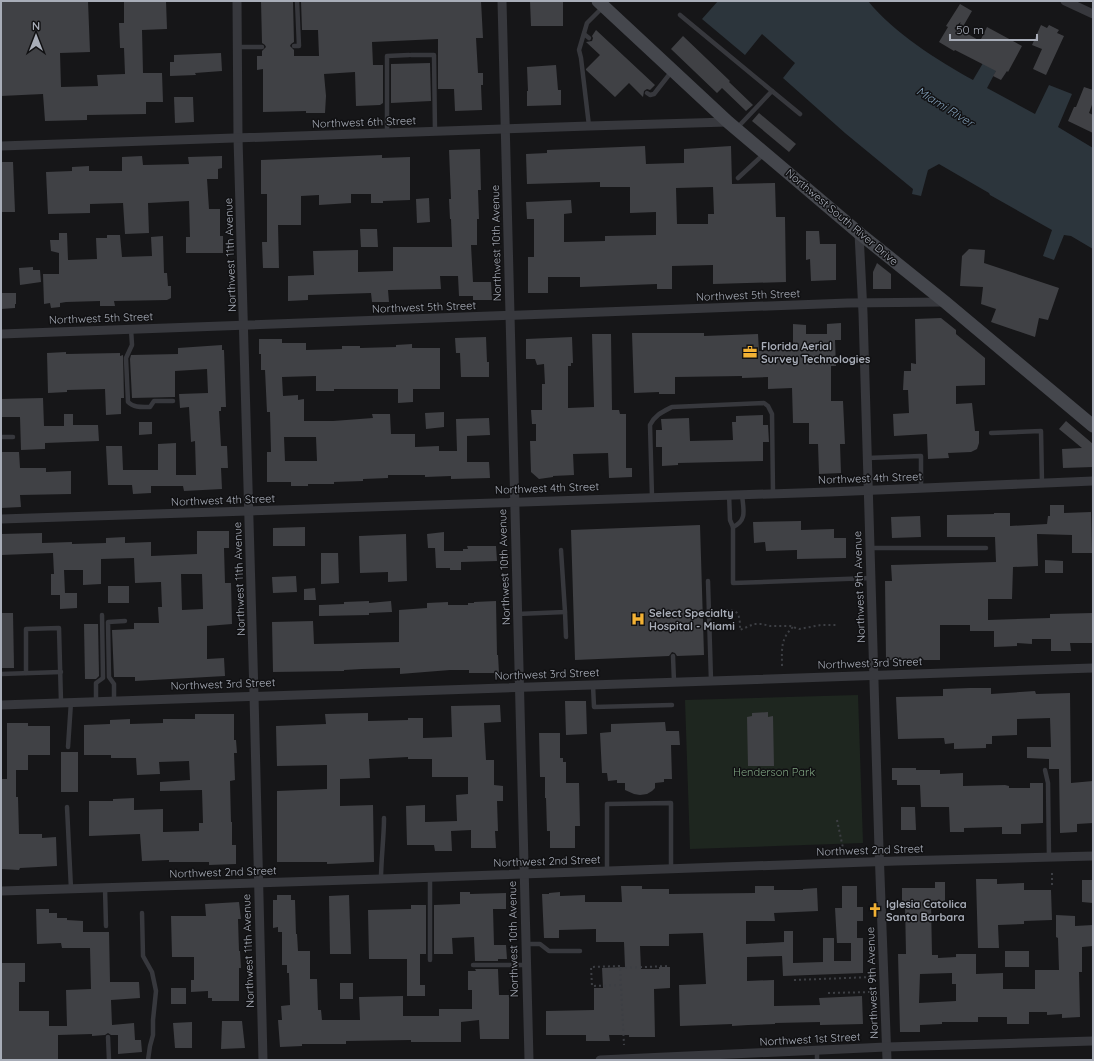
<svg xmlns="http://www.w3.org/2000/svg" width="1094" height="1061" font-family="Quicksand,sans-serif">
	<rect width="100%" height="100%" fill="#161618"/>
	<path fill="#1e261f" d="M858,695L863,843L690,849L685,700Z"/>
	<path fill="#2c353c" d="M718,1H868C894,33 937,60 973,80L999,36L1011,43L987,88L1035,114L1049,85L1072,94L1058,127L1093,148V249L1071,236L1064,235L1054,260L1043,256L1052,230L990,195L989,193L939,164L928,170L921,196L912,194L913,189L845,133L783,78L795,63L762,34L745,55L702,19Z"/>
	<g fill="#404145" fill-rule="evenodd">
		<path d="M1,1H88L90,52L60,53L61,87L98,86L97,75L125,74L124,48H120L119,23H124V1H166L167,29L142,30L143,73H162L163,102H146V114L87,115V120L45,121L43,94L1,96Z"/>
		<path d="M261,1H293L294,42L291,44L290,46L294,50V56H319L318,30H302L301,1H481L483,38H476L478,73H483V85H481L482,110L455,111L454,89H438V39L372,42L373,65H383V103L380,105L356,106L355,72L324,74L326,96L325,113H306V111L263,112V69L257,70V56H262V51L266,47L265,45L262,43Z"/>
		<path d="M530,1H563V26H531Z"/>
		<path d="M960,4L972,11L961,30L980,41L987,27L1022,46L1008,72L1007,71L1001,80L993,76L996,71L955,50L954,51L939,42L948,27L946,26Z"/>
		<path d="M1041,25L1047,28L1049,25L1059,30L1057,33L1064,36L1046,75L1033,69L1042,49L1032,45Z"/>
		<path d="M596,30L655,85L650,90L647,89L644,91L643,97L629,83L615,97L586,70V69L600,55L586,42L592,41L593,38L592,36Z"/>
		<path d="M683,36L730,81L729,82L753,105L746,111L722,88L717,93L671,49Z"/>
		<path d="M221,53L222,71L195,73L196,75L170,76V62H174V55Z"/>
		<path d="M430,63L431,101L391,103V64Z"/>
		<path d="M556,65L558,90H561V105L527,106V91H528L527,67Z"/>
		<path d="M1084,87L1093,90V102L1089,113L1093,115V133L1068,121L1074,107H1076Z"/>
		<path d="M174,97H193L194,122L175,123Z"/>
		<path d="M759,113L796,144L789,152L752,121Z"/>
		<path d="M645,146L646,164L684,163V149L731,146L732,184L775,183L776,217H785L786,282L713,284V265L672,266V289H657V284L580,287V277H548V293H528V257H534V219H527L526,202L571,200L572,213L564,214V242L605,241V236L656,235V212L630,213V187H600V182L527,184L526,154L547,153V150ZM713,187L714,214H708V224H677L676,188Z"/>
		<path d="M480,149L481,190H478L479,219H477V245H471L473,282H491L492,300H473V296H459L458,276H440L441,289L388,290L389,302H372L371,293L308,295V300L288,301V276L314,275L313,251L358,250V272L393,271V247H452L451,219H450L449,199H451L449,150Z"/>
		<path d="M382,155V158L410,157V200L383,201V203H371V194H351V203L319,205V195L301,196V225H278L279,268H263L262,242H267V194H261V160Z"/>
		<path d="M142,156L143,165L189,164L188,157L222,156V168L218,169V179H207L209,209H220V236H223V253H186V237H190L189,201L148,203L149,233L125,234L123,203L90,204V213L48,214L46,172L72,171V167L89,166V171H122V157Z"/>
		<path d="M1,162H13L15,212H1Z"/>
		<path d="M429,198L430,222L417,223L416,199Z"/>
		<path d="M360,229H377L378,247H361Z"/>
		<path d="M806,231H819L820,244H836V280L811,281L810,259L806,260Z"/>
		<path d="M59,233H67L68,260L97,259L96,238H107V235H120L122,257L152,256L151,237L163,236L164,273H167L168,286H171V298L167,300L114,301L115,306H100V301L66,302L60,303V307L51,308L50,303L44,304L43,274H59V253L51,251L50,240H59Z"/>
		<path d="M969,249L985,250L984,263L1059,288L1048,320L1039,318L1035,337L991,322L996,309L981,304L983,287L960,286L962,256Z"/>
		<path d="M877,263L891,274V289H873V272Z"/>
		<path d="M33,267V270H40L41,282L20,285L19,268Z"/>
		<path d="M1,293H16V304H15V308L1,309Z"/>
		<path d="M941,318L956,330V334L985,358V385L956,386V404L972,403L975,431H979V443L977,449L971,452L948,453L949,458L928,459L927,434L894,436L893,414L909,413L908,390H903L904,371H911V363L916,364L915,319Z"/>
		<path d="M841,323V340H835L836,366H831V401H843L845,444H840L841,473L819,474L818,444H809V423H793L792,388L768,389V377L742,378V376L675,377V394H659V392L634,393L632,333H704V336L758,334L759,351L793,349V324L806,325V334H827V324Z"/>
		<path d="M592,334H611L612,410H619L620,414H626V468H632V477L609,478L608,453L573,454L574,475L553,476V477L539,479L531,472L530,441H536V424H532L531,410H542V384H545L544,364L537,365L535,359H526V339L572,337L573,363H571V366H568V408L594,407Z"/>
		<path d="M486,337L487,362H489V377H461L460,353H456L455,338Z"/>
		<path d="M259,339H282V343H306V350L342,349V346H360V348L396,347V345L412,344V348H440V389H413V402L398,403V389H334V391H316V376L282,377L283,396L298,395V400L304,399V421H333L373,418L372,414H390L391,434H415V447L439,446V451H457L456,419L489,418L490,435L467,436V462H489L490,478L451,479V476L425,477V475H388V478L363,479V481L334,482V484H308V486H291V482H267V452H271L270,412H267L265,370H261V354H259ZM284,437H316L317,461H285Z"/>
		<path d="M222,345V350H224L226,407H221V411H219L221,446H227L228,468H221L222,489L184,491L183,486H151V493L133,494L132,485H108L106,446H122L123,470H158V444L176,443V475H196L195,441L191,442L189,407L180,408L179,394L208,393L207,369L175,371V397L132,398L130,359L131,355L178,354V348Z"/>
		<path d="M66,352V354L120,353V356L123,355L124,398H121V414L106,415L105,389L67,390V392L48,393L47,353Z"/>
		<path d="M43,398L44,426H64V414H73V425H98L99,441L45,443V449L21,450L20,417H1V399Z"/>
		<path d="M444,412V427L426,429L425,413Z"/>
		<path d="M763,415V425H768L769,442H763V461L678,463V465L662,466V447H656V430H662L661,419L689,418L690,441L733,440L732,422H736V416Z"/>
		<path d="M1066,421L1093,444V467L1063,468L1062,449L1082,448L1059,429Z"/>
		<path d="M139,422H152V434L139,435Z"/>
		<path d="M1,452H19L20,468H46V472L71,471V494L20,495L21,507L1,508Z"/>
		<path d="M1050,505H1064V513L1091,512L1092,553H1072V535L1037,534L1038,566L1013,567L1012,599H988V620L1050,618V614L1093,613V643H1070L1071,651H1051V639H1032V644L1017,643V646L994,647V631H970V625H940V660H886L885,581H892L891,565L996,562L995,537H947V515L994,514V513H1010V526L1047,524L1048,516H1050Z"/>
		<path d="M920,516L921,537L892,538L891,517Z"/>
		<path d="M801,521V530L834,529V538H846V558L797,559V550L766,551L765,542L754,543L753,522Z"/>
		<path d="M700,525L704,655L677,656L675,653L672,652L669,656L575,660L571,530Z"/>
		<path d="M305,527V546H273V528Z"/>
		<path d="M197,531H229V548H224L225,583H231L232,624L207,626V659L224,658L225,676L135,681V677H114L112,630L134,629V623H159L158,607H162L161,582L135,583L134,558L101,559V584L83,585V570H64L65,593H77V608L60,609V595H51V574H54L53,553L1,555V534L42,533V543L72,542V544L106,543V538L125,537V543L151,542V556L197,554ZM181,574H202L203,609L182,610Z"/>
		<path d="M444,532V551H463V549H468L467,546H496L497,561L461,562V570H450V568H436L435,548H428L427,534Z"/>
		<path d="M406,534L407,581L388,582V572L360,573L359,536Z"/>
		<path d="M321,553H338L339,583L321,584Z"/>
		<path d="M1045,560L1063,561V573H1045Z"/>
		<path d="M296,576L297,592L273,593L272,577Z"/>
		<rect x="108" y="586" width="21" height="17"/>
		<path d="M315,588L316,600H304V589Z"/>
		<path d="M369,601V603L391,601L392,612L369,613V615L319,616V605L344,604V602Z"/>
		<path d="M496,601L497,655H498L499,673H469V670H450L400,674V668L362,669L344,670V671L273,672L272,622L313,621L314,644L399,642V610L427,608V603L448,602V605H468V603H474V602Z"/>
		<path d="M1,613H13L14,668H1Z"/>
		<path d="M84,624H98L99,676L96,679H85Z"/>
		<path d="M970,688H991V694L1035,691L1036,694L1070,693L1071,783L1093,781V823L1077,824V832L1060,833L1059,769H1049V759L1027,758V747H1051L1050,718L1017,719V735L992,736V744H986V748L954,749V743L945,744L944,738L898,739L896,697L943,696V689Z"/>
		<path d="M565,701H586L587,734L566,735Z"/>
		<path d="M500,705L501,722L484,723L486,760H494V785L503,786V801H497L498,831H495L496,848H471V830L451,831L452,851H435L434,845H407L406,806L425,805V822L457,821L456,795L468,794V777H432V759H408V757L369,759L370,778L340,779V806L373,805L374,862L327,864V862H277V791L327,789V765L277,766L276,726L326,724L325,714L368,713V721L408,720V718H423V738L452,737L451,706Z"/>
		<path d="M768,712V717L773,716L774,766H748L747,717L752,716V713Z"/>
		<path d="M195,714H234V740H236L237,753H234L235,780L230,781L231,822H232V845H236V864L209,865V862H169V860L142,861L140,834L89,836V801H113V799L134,798V810L163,809V832L199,831V823H203L202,790L160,791V782L190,780L189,761L159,762L160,774L137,775L136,758H111V755H84V725L110,724V720L130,719V724L163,723V719H195Z"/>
		<path d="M665,722L666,731H679L680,745H671L672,779H664V782L655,783V788L652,791L647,794L640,795L634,794L625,790V783H617V780L608,781L607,773H602L600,733L611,732V724Z"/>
		<path d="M7,723H28V726H50V755H28V770H16V797H18L19,834H42V838L56,837L57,866L20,868L19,870L1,869V779H7Z"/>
		<path d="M539,733H560V758H563V762H566V783H579L580,826H575V848H550V831H547L546,798H545V777H540Z"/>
		<rect x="61" y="752" width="17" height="40"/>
		<path d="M892,768H916V770H940V774L963,773V786L1005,785L1009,786V788H1030V783H1043V823L1021,824V834H1002V827L964,828V832H950L949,807H921L920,785H897V780H892Z"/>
		<path d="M901,807H915L916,830H901Z"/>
		<path d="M976,879H997V884L1024,883V890H1051L1052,920L1024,921V924L998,925L999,948H978Z"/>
		<path d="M1082,880H1093V903L1082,902Z"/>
		<path d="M935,882H945V903H931L932,955H938V958L956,957V954H976V974L1003,973V989H1035V970H1059L1058,938L1056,937V915L1075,916V926L1093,925V946L1082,947V972H1079L1080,1017L1062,1018V1014L1047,1015V1012H1029V1024H1007V1017H978V1022H942V1024L920,1025V1032H900L898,954H906L905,903H902V888H935ZM952,973V984H956V1001L919,1003L920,974Z"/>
		<path d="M621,886H642V889H669V894L755,893V886H774V890H803V889L817,888L818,911L774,913L775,921H746V944L784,942V931H793V963L823,962V938H834V961H851V943H837L835,908H842V886H857V907H863V921H857V938H863V973L783,976L782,956L747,957V981L774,980V1006L820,1005L819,998L862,996L863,1024L820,1025V1022L775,1023V1024L748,1025L732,1026V1024L680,1026L679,985L706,984L703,933L669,934V946H640L641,969H659V967H670V988L654,989L655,1037H629V1035H609L610,1041H586V1035H546V1011L594,1010V988H603L602,968L625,967L624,942H596V929L559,930V938H544L542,894H549V893L560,892V896L585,895V902H622Z"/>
		<path d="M460,892H470V894L506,893V909H493L494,945H506L507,959H498V961H475L474,937L452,938L453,954H434V905L460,904Z"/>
		<path d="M277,895H291V900H295L296,934H297L298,951H310V979H317L318,1010H321L322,1020H360L359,997L403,996V1016H439V1009H472V990H468V971H476L475,969H498L499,995H509V1039H480L479,1020L461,1022V1042H411V1040L346,1041V1044H302V1046L280,1047L278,1020H282L281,1006L290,1005L289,973H287V965H282V932H278V927L273,928V900H277Z"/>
		<path d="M349,895L351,954H330L329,896Z"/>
		<path d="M239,902L241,919H238L239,951H240L241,968H239V1001H212V998H208V991L191,992V980H194V957H172L171,916H206L205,904Z"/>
		<path d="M411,905H426V954H420V985H425V996H407V959H369L368,910L411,909Z"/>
		<path d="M36,909H49V913H57V918H67V920L83,921V932H109L110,982H139L140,998L111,1000L112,1025L134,1023L135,1040H141L142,1052L118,1054V1035H111L108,1033L105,1035L92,1036V1034L58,1035V1060H1V963H25V982H19V1011H49V1026H67L66,990L91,989L90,948H62L61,943L37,944Z"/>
		<rect x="1005" y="951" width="24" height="16"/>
		<rect x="340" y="983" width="13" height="16"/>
		<rect x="171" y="988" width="15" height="16"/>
		<path d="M222,1021H242L245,1048L221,1049Z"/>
		<path d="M192,1022V1048H175L173,1023Z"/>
	</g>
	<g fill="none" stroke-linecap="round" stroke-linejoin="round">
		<g stroke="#3d3f44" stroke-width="2" stroke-dasharray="2 3" stroke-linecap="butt">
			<path d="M716,611C724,611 737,607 739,617C740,621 740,626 740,630L754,624H762L770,626H790L799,629L821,625H836"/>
			<path d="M782,666C782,650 780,639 793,627"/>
			<path d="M837,820L843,848"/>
			<path d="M1052,873V888"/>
			<path d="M620,968L669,966"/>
			<path d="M794,980L872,977"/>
			<path d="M621,985L592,986L591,967L620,966L624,1045"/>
			<path d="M828,993L872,992"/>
		</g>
		<g stroke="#37383d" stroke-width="4.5">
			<path d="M680,15L772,91"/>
			<path d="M584,34L589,38"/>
			<path d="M294,46H299L297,1"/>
			<path d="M237,47H262"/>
			<path d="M411,55H434L435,132"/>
			<path d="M647,93L650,95L654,94L672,71"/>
			<path d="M589,126L581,58L579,50L587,23L603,7"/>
			<path d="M737,128L772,91L800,114"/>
			<path d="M387,133V56L409,55"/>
			<path d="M738,178L764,154"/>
			<path d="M131,329L132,345L126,358L128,402C134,408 142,407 150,407L154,401H173"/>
			<path d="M991,433L1041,431L1042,483"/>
			<path d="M1,437H13"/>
			<path d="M867,458L921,456V488"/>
			<path d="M729,494L730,520L733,527C748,520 743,509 742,494"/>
			<path d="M652,497L650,425C655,415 662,412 672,407L764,403L768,406L772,414L773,493"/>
			<path d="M733,527V583L871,578"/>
			<path d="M870,548H986"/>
			<path d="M708,581L711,681"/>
			<path d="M565,612L566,637"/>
			<path d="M517,614L565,612L561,550"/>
			<path d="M673,656L674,682"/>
			<path d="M26,673V629L59,628L61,702"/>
			<path d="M1,674L61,672"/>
			<path d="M593,685L594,707L672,705"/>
			<path d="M114,700V684L109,677L108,622L125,621"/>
			<path d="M96,701V683L103,678L102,615"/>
			<path d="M68,747L71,702"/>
			<path d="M1045,770L1048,783L1049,857"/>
			<path d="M67,807L71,889"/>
			<path d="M607,871V804L671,803V869"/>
			<path d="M430,877V960"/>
			<path d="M381,879C381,859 384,838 384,818"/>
			<path d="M105,888L106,926"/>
			<path d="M142,913L143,956L152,972L156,991L153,1020V1035L150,1046L148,1060"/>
			<path d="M525,944H540L549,951H580"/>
			<path d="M473,965H526"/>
			<path d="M108,1037L109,1060"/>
			<path d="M817,1050V1060"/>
		</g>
		<g stroke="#37383d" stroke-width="9">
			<path d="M237,1L238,138L254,695L263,1060"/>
			<path d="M502,1L529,1060"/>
			<path d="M1065,1L1093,14"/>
			<path d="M1,146L589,126L728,122"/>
			<path d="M859,233L863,313L879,849L887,1060"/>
			<path d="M1,334L848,303L945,302"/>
			<path d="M1,519L829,492L1093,481"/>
			<path d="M1,705L1093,668"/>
			<path d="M1,891L381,879L896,861L1093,856"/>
			<path d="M600,1060L886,1047L1093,1041"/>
		</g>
		<path stroke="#45474d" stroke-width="13" d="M598,1L728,122L859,233L945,302L1093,426"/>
	</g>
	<defs>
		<symbol id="office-bare" viewBox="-9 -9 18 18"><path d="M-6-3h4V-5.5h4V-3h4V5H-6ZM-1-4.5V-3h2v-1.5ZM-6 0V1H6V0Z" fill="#f2b134" stroke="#111113" stroke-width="2.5" paint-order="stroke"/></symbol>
		<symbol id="hospital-bare" viewBox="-9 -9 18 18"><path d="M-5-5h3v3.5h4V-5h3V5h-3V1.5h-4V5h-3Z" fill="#f2b134" stroke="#111113" stroke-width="2.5" paint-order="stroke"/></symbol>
		<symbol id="church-bare" viewBox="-9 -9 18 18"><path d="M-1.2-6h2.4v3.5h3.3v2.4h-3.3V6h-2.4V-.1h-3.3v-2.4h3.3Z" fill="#f2b134" stroke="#111113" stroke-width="2.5" paint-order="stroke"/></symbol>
	</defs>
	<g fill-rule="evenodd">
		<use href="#office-bare" x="740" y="342" width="20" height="20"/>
		<use href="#hospital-bare" x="628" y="609" width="20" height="20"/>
		<use href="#church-bare" x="865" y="900" width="20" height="20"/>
	</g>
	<g text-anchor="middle" stroke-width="3" stroke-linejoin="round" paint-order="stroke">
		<g font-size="11" fill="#a8adb8" stroke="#111113">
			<text transform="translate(364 122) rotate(-2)" y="4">Northwest 6th Street</text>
			<text transform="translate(842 217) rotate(40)" y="4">Northwest South River Drive</text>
			<text transform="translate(496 243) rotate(-91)" y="4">Northwest 10th Avenue</text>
			<text transform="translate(230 255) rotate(-92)" y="4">Northwest 11th Avenue</text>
			<text transform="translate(748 295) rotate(-2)" y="4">Northwest 5th Street</text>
			<text transform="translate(424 307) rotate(-2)" y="4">Northwest 5th Street</text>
			<text transform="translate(101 318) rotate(-2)" y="4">Northwest 5th Street</text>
			<text transform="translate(870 478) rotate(-2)" y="4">Northwest 4th Street</text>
			<text transform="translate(547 488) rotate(-2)" y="4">Northwest 4th Street</text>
			<text transform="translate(223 500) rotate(-2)" y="4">Northwest 4th Street</text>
			<text transform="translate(504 567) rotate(-92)" y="4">Northwest 10th Avenue</text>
			<text transform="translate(239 579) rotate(-92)" y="4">Northwest 11th Avenue</text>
			<text transform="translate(859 587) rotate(-92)" y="4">Northwest 9th Avenue</text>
			<text transform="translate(870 663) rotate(-2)" y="4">Northwest 3rd Street</text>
			<text transform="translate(547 674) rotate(-2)" y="4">Northwest 3rd Street</text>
			<text transform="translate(223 684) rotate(-2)" y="4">Northwest 3rd Street</text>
			<text transform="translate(870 850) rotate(-2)" y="4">Northwest 2nd Street</text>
			<text transform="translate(547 861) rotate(-2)" y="4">Northwest 2nd Street</text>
			<text transform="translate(223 872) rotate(-2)" y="4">Northwest 2nd Street</text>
			<text transform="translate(513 939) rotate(-91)" y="4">Northwest 10th Avenue</text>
			<text transform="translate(248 951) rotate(-92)" y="4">Northwest 11th Avenue</text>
			<text transform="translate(872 983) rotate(-92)" y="4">Northwest 9th Avenue</text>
			<text transform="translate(810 1039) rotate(-3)" y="4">Northwest 1st Street</text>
		</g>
		<g font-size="11" font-weight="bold" fill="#a8adb8" stroke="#111113" text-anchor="start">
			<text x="761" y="350">Florida Aerial<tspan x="761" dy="13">Survey Technologies</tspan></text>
			<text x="649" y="617">Select Specialty<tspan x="649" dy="13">Hospital - Miami</tspan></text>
			<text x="886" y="908">Iglesia Catolica<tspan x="886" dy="13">Santa Barbara</tspan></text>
		</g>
		<g font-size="11" fill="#7fa381" stroke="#111113">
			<text x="774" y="776">Henderson Park</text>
		</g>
		<g font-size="12" font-style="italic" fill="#7f9bb3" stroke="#111113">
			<text transform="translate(945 107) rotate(32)" y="4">Miami River</text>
		</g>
	</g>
	<rect width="1094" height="1061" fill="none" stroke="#a8adb8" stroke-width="4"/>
	<g transform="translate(36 36)" stroke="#111113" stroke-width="3" paint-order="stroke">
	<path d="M0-3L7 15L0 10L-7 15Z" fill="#a8adb8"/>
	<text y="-6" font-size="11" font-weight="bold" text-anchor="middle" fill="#a8adb8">N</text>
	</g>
	<path d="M950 34v6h87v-6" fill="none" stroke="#a8adb8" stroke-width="2"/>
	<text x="956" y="34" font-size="12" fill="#a8adb8" stroke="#111113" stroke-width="3" paint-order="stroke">50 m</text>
</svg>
